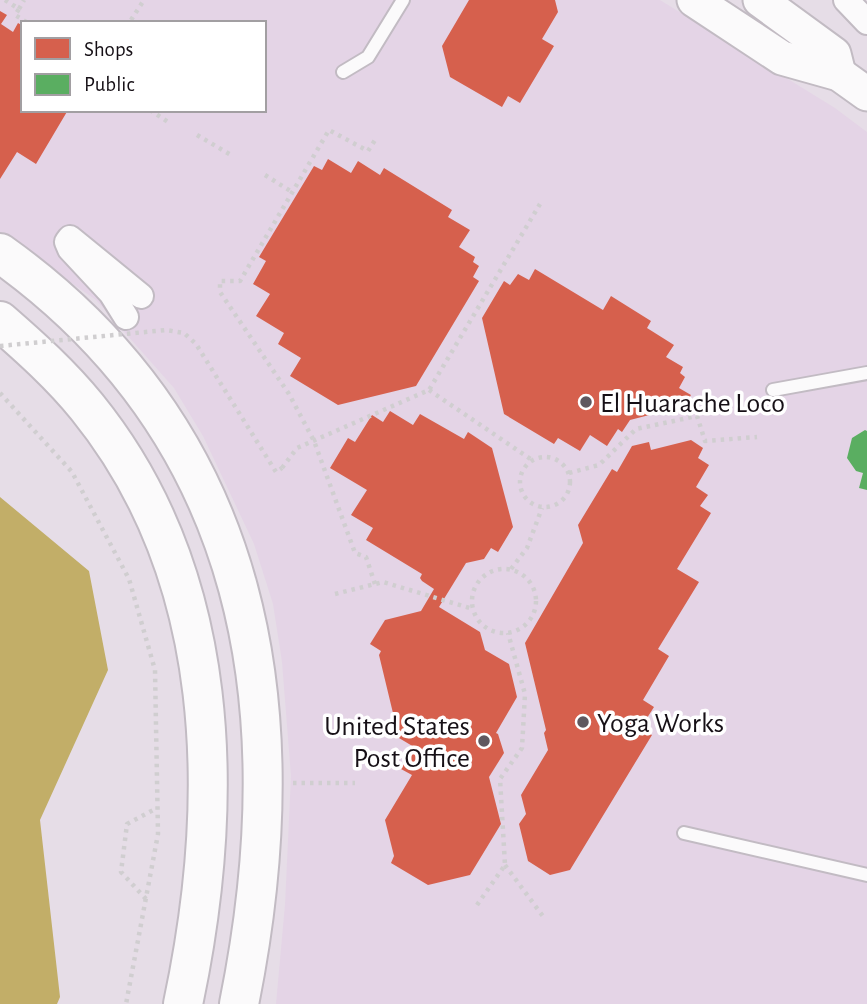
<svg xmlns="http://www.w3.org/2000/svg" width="867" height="1004" font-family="'Alegreya Sans',sans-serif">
	<rect width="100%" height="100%" fill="#e6dde7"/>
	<path fill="#e4d4e6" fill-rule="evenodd" d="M0,0H660L835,108L867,132V1004H276L285,905L291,776L282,662L273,604L254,544L203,436L174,388L96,300L0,233ZM23,23H264V110H23Z"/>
	<path fill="#c2ae68" d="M0,497L89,571L108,670L40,820L60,997L57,1004H0Z"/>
	<g fill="#d6604d">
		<path d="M469,0H555L558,12L542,39L554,46L520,103L508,96L502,107L450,77L442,46Z"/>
		<path d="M0,11L7,15L1,24L13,32L18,23L23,26V110H68L36,164L17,152L0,179Z"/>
		<path d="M328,159L351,173L358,161L380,175L384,168L452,210L448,217L470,230L459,247L475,257L473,262L479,266L473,277L479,281L416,386L338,405L290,376L301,358L278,344L284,333L256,316L270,294L253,284L266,261L259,257L314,166L322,170Z"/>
		<path d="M535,269L603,310L611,296L651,321L647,328L674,345L666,357L683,367L680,373L685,377L679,388L691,395L684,406L630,420L622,432L618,429L607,446L590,435L580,451L558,438L554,444L504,414L482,318L504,281L510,285L518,274L529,280Z"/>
		<path d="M390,411L413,425L420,414L464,439L468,432L492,448L513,527L498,552L491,548L484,559L466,563L439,607L480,632L485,650L509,664L517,697L496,733L498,734L504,753L489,777L501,824L470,875L428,885L391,863L394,856L385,820L412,775L401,769L414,747L399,738L379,655L381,651L370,644L385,620L421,611L434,589L422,581L420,578L422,574L366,540L373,528L351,515L367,490L330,468L348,438L355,442L372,415L383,422Z"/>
		<path d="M691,440L703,448L698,458L709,465L696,487L708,495L700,506L711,513L677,569L699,582L658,649L669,656L643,700L654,707L640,729L652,735L570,870L550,875L528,861L519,824L526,814L521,795L548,750L544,733L546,730L525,643L583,543L578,525L612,469L617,472L632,446L649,442L651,450Z"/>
	</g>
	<path fill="#5aae61" d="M865,430L867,431V490L859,488L863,473L856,471L847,458L852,438Z"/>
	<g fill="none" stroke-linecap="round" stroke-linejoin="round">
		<defs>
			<g id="lane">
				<path d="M343,72L368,57L403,0"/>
				<path d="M773,390L867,373"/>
				<path d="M684,833L867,875"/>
			</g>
			<g id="street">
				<path d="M846,0L867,22"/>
				<path d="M126,317L111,293L70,249L67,242L70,238L141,296"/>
			</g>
			<g id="secondary">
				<path d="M694,0L782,58L839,74L867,94"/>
				<path d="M760,0L834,54L839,74"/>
			</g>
			<g id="primary">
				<path d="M0,253C257,436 298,712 239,1004"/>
				<path d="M0,321C31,348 61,375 87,407C224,576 226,801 183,1004"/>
			</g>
		</defs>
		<use href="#lane" stroke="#c2bbc3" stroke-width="16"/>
		<use href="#street" stroke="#c2bbc3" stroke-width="28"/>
		<use href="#secondary" stroke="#c2bbc3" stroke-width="37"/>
		<use href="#primary" stroke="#c2bbc3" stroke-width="42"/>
		<g stroke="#d0ced0" stroke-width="4.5" stroke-dasharray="3.5 5" stroke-linecap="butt">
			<path d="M5,0L19,9L15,15L28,23"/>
			<path d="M19,9L24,0"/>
			<path d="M131,20L144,0"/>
			<path d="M150,110L168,122"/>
			<path d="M197,135L231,155"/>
			<path d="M265,175L292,192"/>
			<path d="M429,390L532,460"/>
			<path d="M0,393L72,472L129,579L155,670L158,834L126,1004"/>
			<circle cx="545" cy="482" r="25"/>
			<path d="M282,468L297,448L429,390L540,204"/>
			<path d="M569,473L599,465L636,429L697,416L705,441L757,437"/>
			<circle cx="504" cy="601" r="32"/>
			<path d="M511,569L527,548L542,508"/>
			<path d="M375,584L366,557L355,553L314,441L289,394L220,292V281H240L329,130L368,151L377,137"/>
			<path d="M335,594L383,582L473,609"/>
			<path d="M293,783H355"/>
			<path d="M505,865L545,919"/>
			<path d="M146,899L121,872L127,824L157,808"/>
			<path d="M477,905L505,865L500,779L522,748L525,694L508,633"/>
		</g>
		<use href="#lane" stroke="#fbfafb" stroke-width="12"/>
		<use href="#street" stroke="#fbfafb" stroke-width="24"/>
		<use href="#secondary" stroke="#fbfafb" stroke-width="33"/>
		<use href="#primary" stroke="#fbfafb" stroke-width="38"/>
		<path stroke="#d0ced0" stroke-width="4.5" stroke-dasharray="3.5 5" stroke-linecap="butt" d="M0,346L166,330L184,333L196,344L276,472L282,468"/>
	</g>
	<g fill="#5f585f" stroke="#fff" stroke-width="2.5">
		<circle cx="586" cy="402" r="7"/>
		<circle cx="583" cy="722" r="7"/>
		<circle cx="484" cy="741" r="7"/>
	</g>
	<g text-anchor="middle" stroke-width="7" stroke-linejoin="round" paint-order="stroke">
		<g font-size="28" fill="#161016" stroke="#fff" text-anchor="start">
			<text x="600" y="412">El Huarache Loco</text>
			<text x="597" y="732">Yoga Works</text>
			<text x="470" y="735" text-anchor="end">United States<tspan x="470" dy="32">Post Office</tspan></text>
		</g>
	</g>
	<rect x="21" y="21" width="245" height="91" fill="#ffffff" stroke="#a29fa2" stroke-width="2"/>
	<rect x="35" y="38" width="35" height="21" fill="#d6604d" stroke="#a29fa2" stroke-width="2"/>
	<text x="84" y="56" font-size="21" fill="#161016">Shops</text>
	<rect x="35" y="74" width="35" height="21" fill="#5aae61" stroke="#a29fa2" stroke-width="2"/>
	<text x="84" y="91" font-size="21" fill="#161016">Public</text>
</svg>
